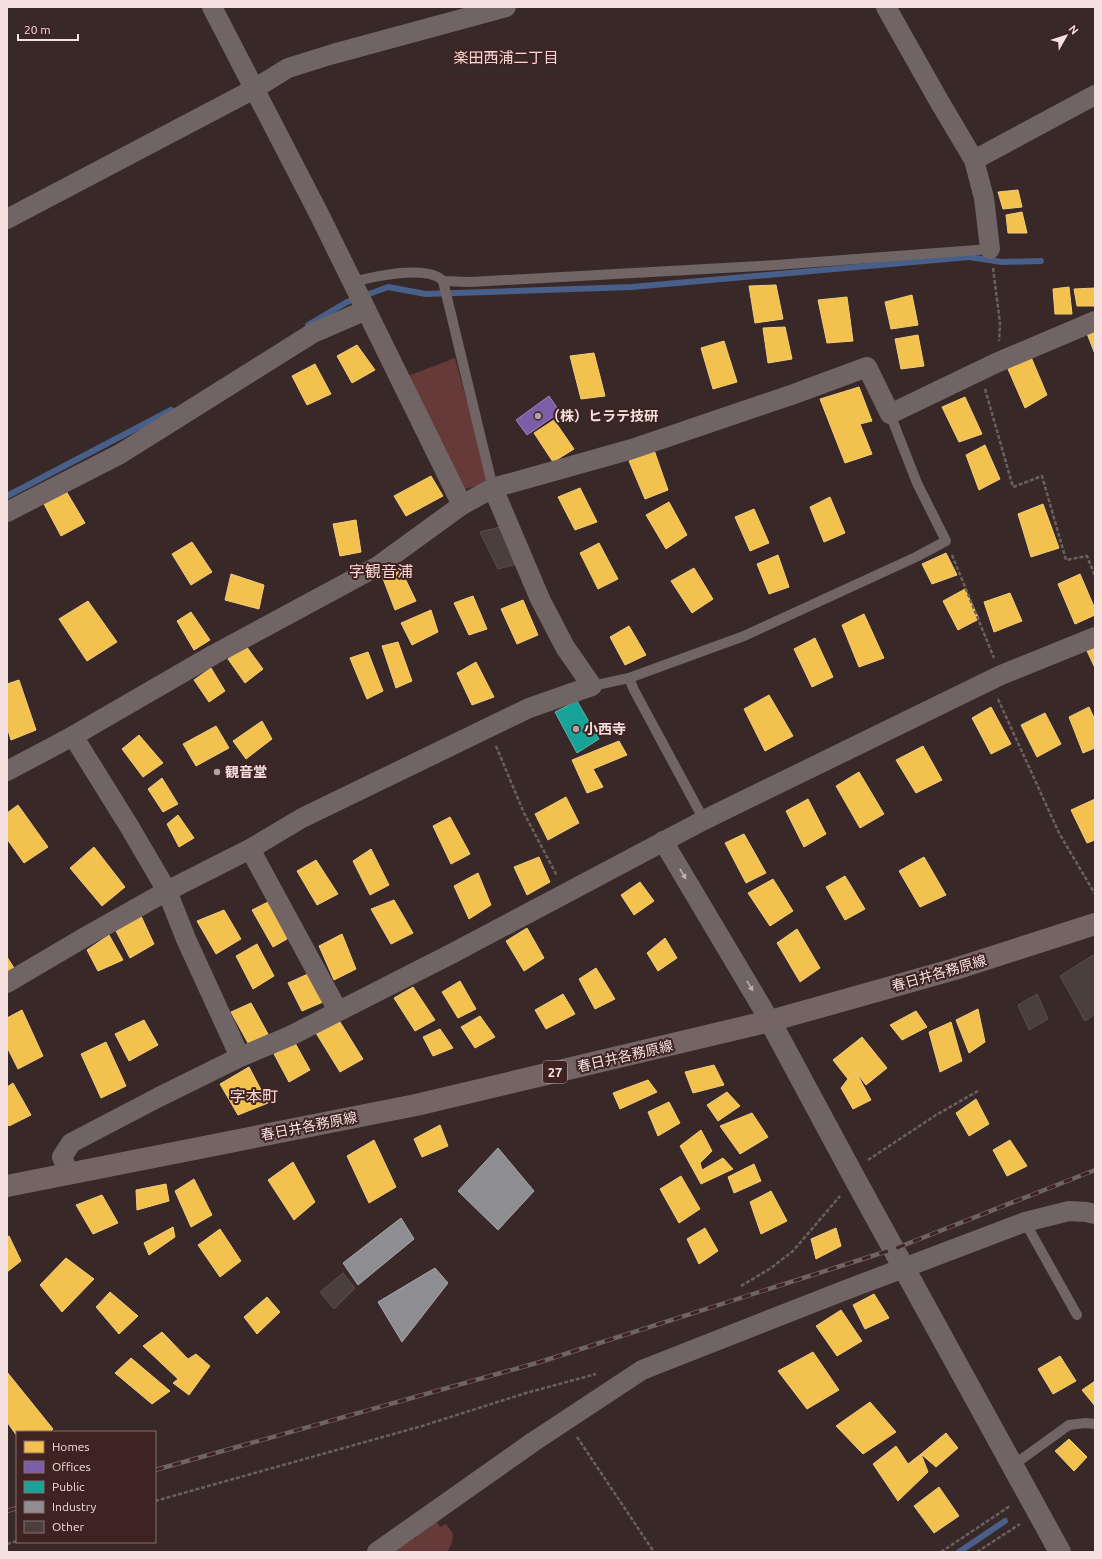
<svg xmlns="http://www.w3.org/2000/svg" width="1102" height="1559" font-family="Ubuntu,'Noto Sans JP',sans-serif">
	<rect width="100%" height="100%" fill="#382928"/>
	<g fill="#653a39">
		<path d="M455,358L489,483L464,489L408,376Z"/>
		<path d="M436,1520L440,1527L446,1524L453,1534L452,1543L447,1552H391L407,1539L416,1538L420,1528H429Z"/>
	</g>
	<g fill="#f2c14e" stroke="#f3cb7a">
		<path d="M1018,190L1022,207L1003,209L998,192Z"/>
		<path d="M1022,212L1027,233H1008L1006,215Z"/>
		<path d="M776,285L783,319L755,323L749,286Z"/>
		<path d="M1069,287L1072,314H1055L1053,289Z"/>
		<path d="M1095,288V306H1077L1074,289Z"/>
		<path d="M912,295L918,325L891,329L885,302Z"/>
		<path d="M847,297L853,341L827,343L818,300Z"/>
		<path d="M785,327L792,359L768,363L763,328Z"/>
		<path d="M1095,328V354L1086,331Z"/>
		<path d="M918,335L924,366L901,369L895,339Z"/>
		<path d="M724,341L737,382L713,389L701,348Z"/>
		<path d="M357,345L375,370L352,383L337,356Z"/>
		<path d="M594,353L605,396L581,399L570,356Z"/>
		<path d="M1031,357L1047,395L1025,408L1008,369Z"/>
		<path d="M315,364L331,394L307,405L292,376Z"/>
		<path d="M859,387L872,421L860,424L872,454L845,463L820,399Z"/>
		<path d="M965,397L982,434L959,442L942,407Z"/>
		<path d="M554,420L574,449L553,462L534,433Z"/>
		<path d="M985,445L1000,479L979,490L966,455Z"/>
		<path d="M654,450L668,490L645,499L629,461Z"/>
		<path d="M431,476L443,496L406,516L394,496Z"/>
		<path d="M580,488L597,522L575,530L558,497Z"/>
		<path d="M66,491L85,523L61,536L44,504Z"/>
		<path d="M830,497L845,533L824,542L810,507Z"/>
		<path d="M669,502L687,535L666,549L646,515Z"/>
		<path d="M1043,504L1059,548L1031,557L1018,514Z"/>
		<path d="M754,509L769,543L750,551L735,517Z"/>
		<path d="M356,520L361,552L340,556L333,524Z"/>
		<path d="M192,542L212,572L191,585L172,554Z"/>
		<path d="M599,543L618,579L598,589L580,553Z"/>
		<path d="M946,553L957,575L932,584L922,564Z"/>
		<path d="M778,555L789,587L769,594L757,564Z"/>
		<path d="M400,568L416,601L395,610L382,576Z"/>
		<path d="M694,568L713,599L692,613L671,581Z"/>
		<path d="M231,574L264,585L259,609L225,600Z"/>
		<path d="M1080,574L1095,609V615L1075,624L1058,584Z"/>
		<path d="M965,589L979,619L958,630L943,601Z"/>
		<path d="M1010,593L1022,621L994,632L984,602Z"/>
		<path d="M473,596L487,629L469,635L454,603Z"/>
		<path d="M523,600L538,635L517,644L501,609Z"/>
		<path d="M88,601L117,642L87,661L59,619Z"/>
		<path d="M431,610L438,632L412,645L401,623Z"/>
		<path d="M191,612L210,640L194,650L177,621Z"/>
		<path d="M864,614L884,658L859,667L842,625Z"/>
		<path d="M629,626L646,655L625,665L610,637Z"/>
		<path d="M815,638L833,677L812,687L794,649Z"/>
		<path d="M398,642L412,681L396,688L382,646Z"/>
		<path d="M246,646L263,669L245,683L228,659Z"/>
		<path d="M1095,647V668L1087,651Z"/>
		<path d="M368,652L383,691L367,699L350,658Z"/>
		<path d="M476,662L494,697L472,705L457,673Z"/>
		<path d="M211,668L225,691L209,702L194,680Z"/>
		<path d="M19,680L36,730L11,740L7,727V684Z"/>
		<path d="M769,695L793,736L765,751L744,709Z"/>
		<path d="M991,707L1011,744L991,754L972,718Z"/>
		<path d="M1089,707L1095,720V748L1083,753L1069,717Z"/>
		<path d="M1045,713L1061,744L1037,757L1021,725Z"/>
		<path d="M262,721L272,739L246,759L233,741Z"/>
		<path d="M216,726L229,748L196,766L183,744Z"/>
		<path d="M139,735L163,763L143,777L122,749Z"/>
		<path d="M619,741L627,755L593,769L603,787L587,793L572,760Z"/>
		<path d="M923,746L942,780L916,793L896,760Z"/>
		<path d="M859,772L884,814L860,828L836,786Z"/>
		<path d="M162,778L178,804L163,812L148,789Z"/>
		<path d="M566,797L579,823L548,840L535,814Z"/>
		<path d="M808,799L826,834L804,847L786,811Z"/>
		<path d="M1095,799V840L1087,843L1071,810Z"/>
		<path d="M18,805L48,847L24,863L7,839V813Z"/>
		<path d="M178,815L194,838L179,847L167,824Z"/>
		<path d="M450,817L470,854L451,864L433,826Z"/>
		<path d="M744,834L766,873L746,883L725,843Z"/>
		<path d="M94,847L125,887L102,906L70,868Z"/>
		<path d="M371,849L389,885L370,895L353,861Z"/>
		<path d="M539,857L550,882L527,895L514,867Z"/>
		<path d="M924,857L946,895L920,907L899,871Z"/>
		<path d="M316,860L338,894L317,905L297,871Z"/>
		<path d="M478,873L491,905L469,919L454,886Z"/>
		<path d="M845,876L865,909L845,920L826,887Z"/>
		<path d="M773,879L793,911L770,926L748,893Z"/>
		<path d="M640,882L654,901L634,915L621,895Z"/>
		<path d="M394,900L413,933L391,944L371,909Z"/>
		<path d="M270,901L287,939L273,947L252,910Z"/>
		<path d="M224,910L241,939L216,954L197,921Z"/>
		<path d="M141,916L154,944L130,958L116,931Z"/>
		<path d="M527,928L544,958L524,971L506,941Z"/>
		<path d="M797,929L820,968L800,982L777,943Z"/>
		<path d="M342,934L356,969L334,980L319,946Z"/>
		<path d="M109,935L123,960L98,971L87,950Z"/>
		<path d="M665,938L677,958L658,971L647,953Z"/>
		<path d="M257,944L274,976L253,989L236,956Z"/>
		<path d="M7,957L14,968L7,972Z"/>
		<path d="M596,968L615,999L595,1009L579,979Z"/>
		<path d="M310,973L323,1002L302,1011L288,983Z"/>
		<path d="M460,981L476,1009L458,1018L442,992Z"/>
		<path d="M413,987L435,1020L415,1031L394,998Z"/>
		<path d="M563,994L575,1014L546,1029L535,1010Z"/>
		<path d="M251,1003L268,1034L248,1043L231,1012Z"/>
		<path d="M978,1009L985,1042L969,1053L956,1020Z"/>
		<path d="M22,1010L43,1056L18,1069L7,1047V1018Z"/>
		<path d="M916,1011L927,1027L902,1040L890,1025Z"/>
		<path d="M480,1016L495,1037L475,1048L461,1027Z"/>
		<path d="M144,1020L158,1045L129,1061L115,1034Z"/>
		<path d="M340,1022L363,1059L340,1072L316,1033Z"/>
		<path d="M951,1022L962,1061L940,1072L929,1032Z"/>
		<path d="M440,1029L453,1048L433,1056L423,1037Z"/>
		<path d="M862,1037L887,1068L866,1085L856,1072L848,1079L833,1060Z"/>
		<path d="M106,1042L126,1086L101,1098L81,1054Z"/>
		<path d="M295,1043L310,1070L289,1082L274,1054Z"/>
		<path d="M714,1065L724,1085L693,1093L685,1072Z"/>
		<path d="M249,1067L268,1103L238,1115L220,1084Z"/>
		<path d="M856,1072L871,1100L853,1109L841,1088L848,1079Z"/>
		<path d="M648,1080L657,1092L620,1109L613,1093Z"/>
		<path d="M13,1083L31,1115L9,1126L7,1123V1087Z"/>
		<path d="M727,1092L740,1106L718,1121L707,1105Z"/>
		<path d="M976,1099L989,1124L969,1136L956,1113Z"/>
		<path d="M669,1102L680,1123L658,1136L648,1112Z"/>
		<path d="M752,1113L768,1137L740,1154L720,1126Z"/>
		<path d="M440,1125L448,1146L422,1157L414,1139Z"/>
		<path d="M701,1130L712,1151L700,1163L702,1170L723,1158L733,1169L701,1184L680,1146Z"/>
		<path d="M374,1140L396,1187L369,1203L347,1156Z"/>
		<path d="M1010,1140L1027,1166L1007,1176L993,1150Z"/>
		<path d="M293,1162L315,1202L294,1220L268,1180Z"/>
		<path d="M754,1164L761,1181L734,1193L728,1177Z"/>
		<path d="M681,1176L700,1209L679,1223L660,1189Z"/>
		<path d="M194,1179L212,1215L191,1227L175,1191Z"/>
		<path d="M166,1184L169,1201L137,1210L136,1190Z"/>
		<path d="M771,1191L787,1221L761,1234L750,1202Z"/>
		<path d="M102,1195L118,1223L93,1234L76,1205Z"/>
		<path d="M173,1227L175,1237L149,1255L144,1243Z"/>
		<path d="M705,1228L718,1251L699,1264L687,1239Z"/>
		<path d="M836,1228L841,1246L816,1259L811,1239Z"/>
		<path d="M220,1229L241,1261L220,1277L198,1245Z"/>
		<path d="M9,1236L21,1261L7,1272V1237Z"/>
		<path d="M66,1258L94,1279L62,1312L40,1285Z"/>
		<path d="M110,1292L138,1316L119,1334L96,1307Z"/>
		<path d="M874,1294L889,1318L865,1329L853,1305Z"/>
		<path d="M267,1297L280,1312L257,1334L244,1317Z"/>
		<path d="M841,1310L862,1341L837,1356L816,1326Z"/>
		<path d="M162,1332L188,1359L196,1354L210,1366L189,1395L173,1383L178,1379L143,1346Z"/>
		<path d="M813,1352L839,1390L807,1409L778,1371Z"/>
		<path d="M1060,1356L1076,1381L1053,1394L1038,1369Z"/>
		<path d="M131,1358L170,1391L152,1404L115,1373Z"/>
		<path d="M7,1372L53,1429L50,1432H17V1436L7,1422Z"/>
		<path d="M1095,1381V1406L1082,1390Z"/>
		<path d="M870,1402L896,1432L863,1454L836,1426Z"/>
		<path d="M946,1433L958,1448L936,1467L921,1454Z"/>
		<path d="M1069,1439L1087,1457L1074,1471L1055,1451Z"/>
		<path d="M896,1446L908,1464L921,1454L928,1472L898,1501L873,1464Z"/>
		<path d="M939,1487L959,1516L934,1533L914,1506Z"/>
	</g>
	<path fill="#7b5ea7" stroke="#9f85b8" d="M549,396L560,412L527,435L516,420Z"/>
	<path fill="#17a398" stroke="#59b6ae" d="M577,701L599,739L577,753L555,712Z"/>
	<g fill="#8d8d92" stroke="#aca6a9">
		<path d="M498,1148L534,1191L498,1230L458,1191Z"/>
		<path d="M401,1218L414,1239L358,1285L343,1263Z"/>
		<path d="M435,1268L448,1283L402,1342L378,1302Z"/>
	</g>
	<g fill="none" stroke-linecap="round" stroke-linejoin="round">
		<g stroke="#485f89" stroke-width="6">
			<path d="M308,325L347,302L388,287L426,294L632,287L969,257L1002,262L1041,261"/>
			<path d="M7,496L171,410"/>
			<path d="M959,1552L1005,1521"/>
		</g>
	</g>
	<g fill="#4b3f3e" stroke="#5a4e4d">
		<path d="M500,527L516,564L498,569L480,532Z"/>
		<path d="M1093,955L1095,959V1014L1085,1021L1060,976Z"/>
		<path d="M1037,994L1048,1019L1029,1030L1018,1005Z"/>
		<path d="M343,1273L355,1288L334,1309L320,1292Z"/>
	</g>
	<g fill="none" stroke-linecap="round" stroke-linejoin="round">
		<g stroke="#6b605f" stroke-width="2.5" stroke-dasharray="4 2" stroke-linecap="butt">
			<path d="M993,268L1000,323L999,341"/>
			<path d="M985,389L1013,487L1042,476L1066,560L1087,556L1095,576"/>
			<path d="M952,555L994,658"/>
			<path d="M998,699L1059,833L1095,894"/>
			<path d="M496,746L524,813L557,876"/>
			<path d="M868,1160L936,1115L978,1091"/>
			<path d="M741,1286L771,1268L793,1251L840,1196"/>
			<path d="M577,1437L654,1552"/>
			<path d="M155,1501L422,1426L526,1393L596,1374"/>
			<path d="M7,1544L17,1541"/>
			<path d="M941,1552L1010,1506"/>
			<path d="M977,1552L1020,1524"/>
		</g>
		<g stroke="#706564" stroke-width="10">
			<path d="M443,281L493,488"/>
			<path d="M352,282C372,277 428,264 443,281L470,282L776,265L990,249"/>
			<path d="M629,678L634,690L704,820"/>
			<path d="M592,686L629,678L744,636L916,557L946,541L917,483L890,414"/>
			<path d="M1025,1222L1077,1315"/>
			<path d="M1012,1466L1069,1425L1085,1423L1095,1424"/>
		</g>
		<g stroke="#706564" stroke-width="20">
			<path d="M212,7L319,214L462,505"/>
			<path d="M886,7L939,101L974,160L984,198L990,249"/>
			<path d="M974,160L1095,95"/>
			<path d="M7,219L254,89L288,68L333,54L506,7"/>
			<path d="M7,512L120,454L313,333L366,310"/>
			<path d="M73,736L129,826L167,891L186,939L240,1057"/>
			<path d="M7,771L73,736L213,655L378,566L462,505L493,488L632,449L794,394L867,367L890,414L996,363L1095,321"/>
			<path d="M663,841L770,1021"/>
			<path d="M250,849L338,1011"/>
			<path d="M7,983L85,937L167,891L250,849L302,818L529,708L592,686L565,647L540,599L493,488"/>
			<path d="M69,1174L62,1157L71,1143L159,1097L240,1057L290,1036L453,953L704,820L1001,675L1095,637"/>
			<path d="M377,1552L533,1442L642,1370L843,1291L1025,1222L1069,1211L1086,1212L1095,1214"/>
		</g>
		<path stroke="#706564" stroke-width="22" d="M770,1021L855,1179L1060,1552"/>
		<path stroke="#746564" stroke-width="22" d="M7,1186L416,1105L770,1021L955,969L1095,924"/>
		<defs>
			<g id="rail">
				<path d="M155,1470L540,1362L894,1249L1095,1170"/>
				<path d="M7,1511L17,1508"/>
			</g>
		</defs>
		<use href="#rail" stroke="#6f6363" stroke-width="4.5"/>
		<use href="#rail" stroke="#3e2322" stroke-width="3" stroke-dasharray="9" stroke-linecap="butt"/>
	</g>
	<defs><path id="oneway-solid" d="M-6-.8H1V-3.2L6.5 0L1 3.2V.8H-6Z"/></defs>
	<g fill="#bfafae">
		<use href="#oneway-solid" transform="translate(683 874) rotate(59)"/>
		<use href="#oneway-solid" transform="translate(750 986) rotate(59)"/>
	</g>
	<g fill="#b2a1a0" stroke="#3e2322" stroke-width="1.5">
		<circle cx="538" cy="416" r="4"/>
		<circle cx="576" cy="729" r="4"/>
		<circle cx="217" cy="772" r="4"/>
	</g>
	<g text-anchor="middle" stroke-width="4" stroke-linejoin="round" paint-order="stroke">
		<rect fill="#3e2322" stroke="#bda8a7" stroke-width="1" x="543" y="1061" width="24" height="22" rx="3"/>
		<g font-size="13" font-weight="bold" fill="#f4e1e0">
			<text x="555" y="1077">27</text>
		</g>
		<g font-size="14" font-weight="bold" fill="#f4e1e0" stroke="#3e2322" text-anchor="start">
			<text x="546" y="421">（株）ヒラテ技研</text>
			<text x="584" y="734">小西寺</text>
			<text x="225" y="777">観音堂</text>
		</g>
		<g font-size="14" fill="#f4e1e0" stroke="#3e2322">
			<text transform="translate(939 973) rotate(-16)" y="5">春日井各務原線</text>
			<text transform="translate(625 1056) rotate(-13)" y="5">春日井各務原線</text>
			<text transform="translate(309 1126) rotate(-11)" y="5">春日井各務原線</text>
		</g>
		<g font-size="15" fill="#fbd6d3" stroke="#3e2322">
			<text x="506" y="63">楽田西浦二丁目</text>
		</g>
		<g font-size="16" fill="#fbd6d3" stroke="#3e2322">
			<text x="381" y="577">字観音浦</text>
			<text x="254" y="1102">字本町</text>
		</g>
	</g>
	<rect width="1102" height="1559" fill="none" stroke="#f4e1e0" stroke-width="16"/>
	<rect x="16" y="1431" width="140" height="112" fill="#3e2322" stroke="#876f6e"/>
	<rect x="24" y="1441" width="20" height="12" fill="#f2c14e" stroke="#876f6e"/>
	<text x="52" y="1451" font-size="12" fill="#f4e1e0">Homes</text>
	<rect x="24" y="1461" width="20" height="12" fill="#7b5ea7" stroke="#876f6e"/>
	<text x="52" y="1471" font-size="12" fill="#f4e1e0">Offices</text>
	<rect x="24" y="1481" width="20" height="12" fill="#17a398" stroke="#876f6e"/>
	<text x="52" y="1491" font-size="12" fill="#f4e1e0">Public</text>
	<rect x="24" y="1501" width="20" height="12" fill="#8d8d92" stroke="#876f6e"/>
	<text x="52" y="1511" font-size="12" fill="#f4e1e0">Industry</text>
	<rect x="24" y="1521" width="20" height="12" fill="#4b3f3e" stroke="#876f6e"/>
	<text x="52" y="1531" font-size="12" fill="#f4e1e0">Other</text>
	<g transform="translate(1066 36) rotate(51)" stroke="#3e2322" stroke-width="3" paint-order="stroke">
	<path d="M0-3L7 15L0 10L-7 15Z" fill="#f4e1e0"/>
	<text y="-6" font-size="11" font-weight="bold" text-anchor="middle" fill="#f4e1e0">N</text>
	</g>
	<path d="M18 34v6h60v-6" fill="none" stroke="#f4e1e0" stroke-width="2"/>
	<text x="24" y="34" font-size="12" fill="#f4e1e0" stroke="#3e2322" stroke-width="3" paint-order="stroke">20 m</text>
</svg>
